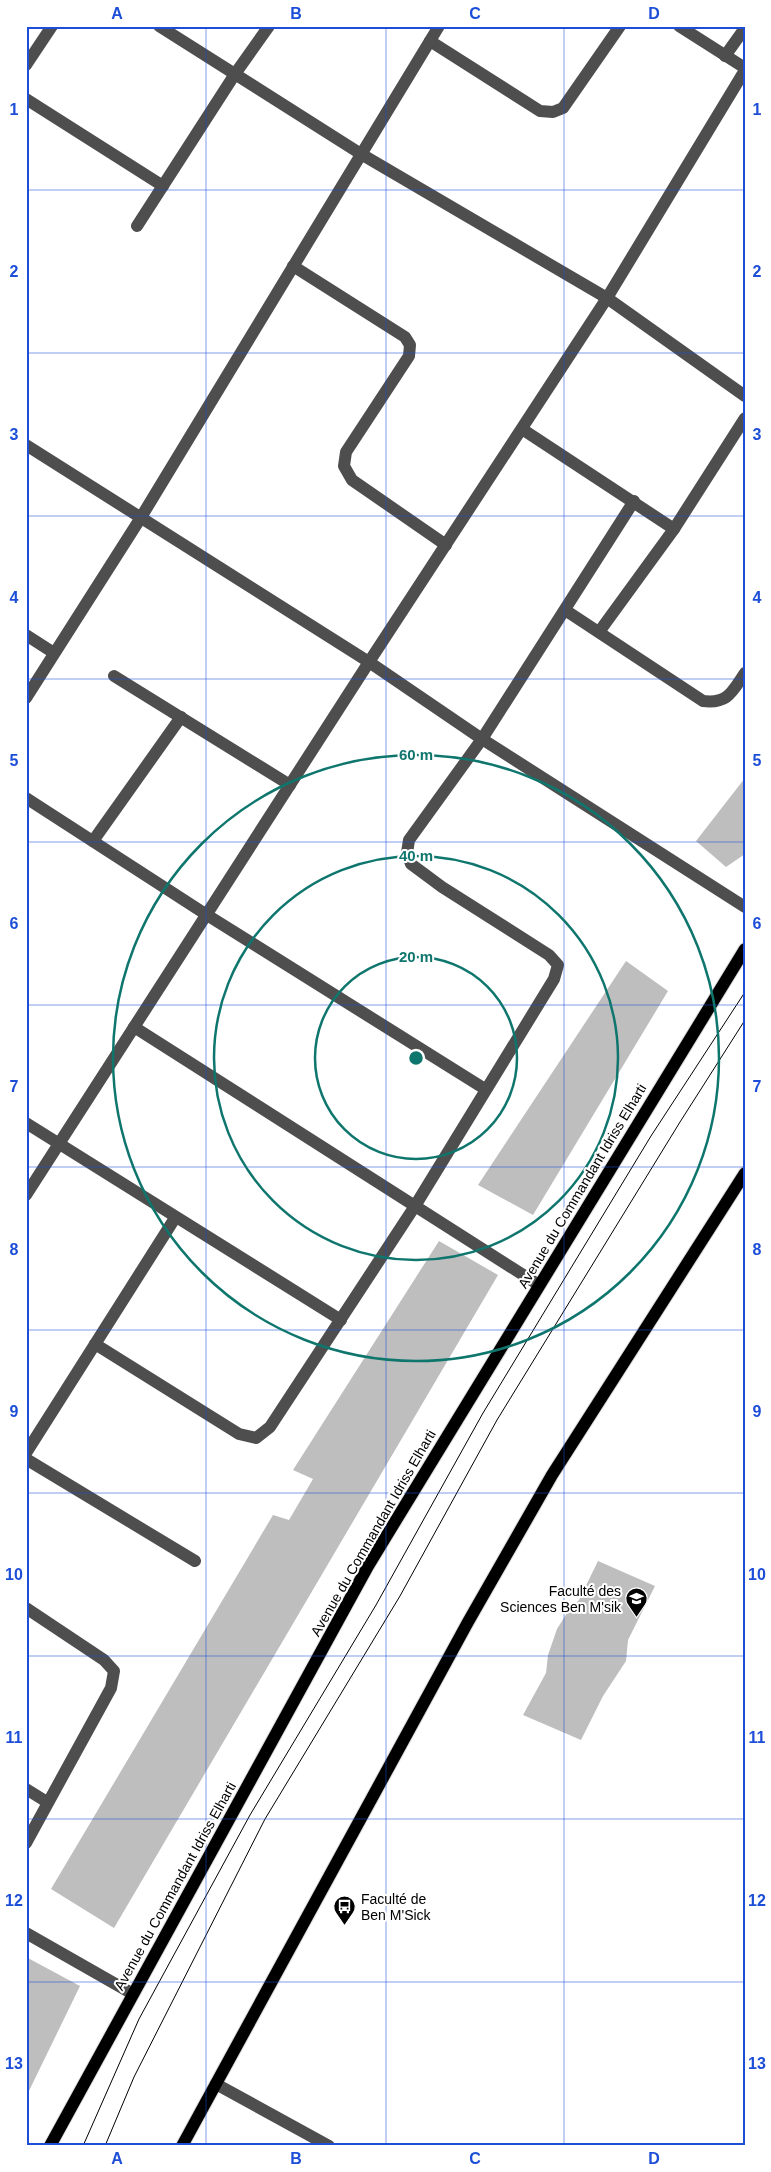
<svg xmlns="http://www.w3.org/2000/svg" width="771" height="2172" font-family="Helvetica,sans-serif">
	<rect width="100%" height="100%" fill="#fff"/>
	<g fill="#bebebe">
		<path d="M745,778V854L726,867L696,841Z"/>
		<path d="M626,961L668,991L533,1215L478,1185Z"/>
		<path d="M439,1241L498,1275L114,1928L51,1889L273,1515L289,1520L313,1479L293,1470Z"/>
		<path d="M598,1561L655,1586L628,1640L626,1661L603,1696L581,1740L523,1715L546,1673L548,1655L557,1629L567,1613L579,1600Z"/>
		<path d="M26,1957L80,1986L26,2097Z"/>
	</g>
	<g fill="none" stroke-linecap="round" stroke-linejoin="round">
		<defs>
			<g id="major">
				<path d="M50,2146L368,1566L745,949"/>
				<path d="M182,2146L468,1622L552,1475L745,1173"/>
			</g>
		</defs>
		<use href="#major" stroke="#dbdbdb" stroke-width="14"/>
		<g stroke="#4e4e4e" stroke-width="12">
			<path d="M159,26L361,154L607,298L745,396"/>
			<path d="M679,26L745,68"/>
			<path d="M430,41L540,111L553,112L563,108L620,26"/>
			<path d="M725,56L745,28"/>
			<path d="M26,65L52,26"/>
			<path d="M26,99L163,186"/>
			<path d="M137,226L235,74L269,26"/>
			<path d="M293,266L405,337L410,345L409,356L346,452L344,466L352,480L446,545"/>
			<path d="M522,429L674,529"/>
			<path d="M26,445L369,662L482,739L745,907"/>
			<path d="M565,610L703,701C728,704 732,692 745,673"/>
			<path d="M599,632L674,529L745,418"/>
			<path d="M26,635L54,653"/>
			<path d="M114,676L290,785"/>
			<path d="M26,698L140,519L439,26"/>
			<path d="M26,798L207,915L485,1089"/>
			<path d="M93,841L181,717"/>
			<path d="M134,1027L539,1285"/>
			<path d="M26,1123L341,1320"/>
			<path d="M26,1195L369,662L607,298L745,70"/>
			<path d="M95,1344L239,1434L256,1438L270,1427L415,1206L554,979L558,965L549,955L442,887L411,864L407,853L409,840L482,739L634,501"/>
			<path d="M26,1453L175,1218"/>
			<path d="M26,1459L195,1561"/>
			<path d="M26,1608L104,1660L114,1671L111,1688L26,1843"/>
			<path d="M26,1789L47,1802"/>
			<path d="M26,1933L133,1994"/>
			<path d="M216,2084L329,2146"/>
		</g>
		<use href="#major" stroke="#000" stroke-width="12"/>
		<g stroke="#000" stroke-width="1">
			<path d="M83,2146L139,2019L250,1815L376,1605L483,1413L651,1136L745,992"/>
			<path d="M105,2146L134,2077L265,1819L400,1596L497,1420L680,1122L745,1020"/>
		</g>
	</g>
	<path fill="none" stroke="#1d4ed8" stroke-width="1" stroke-opacity="0.55" d="M206,26V2146M386,26V2146M564,26V2146M26,190H745M26,353H745M26,516H745M26,679H745M26,842H745M26,1005H745M26,1167H745M26,1330H745M26,1493H745M26,1656H745M26,1819H745M26,1982H745"/>
	<g fill="none" stroke="#0f766e" stroke-width="2.5">
		<circle cx="416" cy="1058" r="101"/>
		<circle cx="416" cy="1058" r="202"/>
		<circle cx="416" cy="1058" r="303"/>
	</g>
	<defs>
		<symbol id="university-pin" viewBox="-11 -11 22 30"><path d="M0 17L-7.5 6A9.5 9.5 0 1 1 7.5 6Z" fill="#000" stroke="#fff"/><path d="M0-5L7-2L0 1L-7-2ZM-4 1L0 2.5L4 1V4Q0 6-4 4Z" fill="#fff"/></symbol>
		<symbol id="bus-pin" viewBox="-11 -11 22 30"><path d="M0 17L-7.5 6A9.5 9.5 0 1 1 7.5 6Z" fill="#000" stroke="#fff"/><path d="M-5-6H5V4H4V6H2V4H-2V6H-4V4H-5ZM-3.5-4V0h7V-4ZM-3.5 1.2v1.5H-2V1.2ZM2 1.2v1.5H3.5V1.2Z" fill="#fff"/></symbol>
	</defs>
	<g fill-rule="evenodd">
		<use href="#university-pin" x="624" y="1586" width="25" height="34"/>
		<use href="#bus-pin" x="332" y="1894" width="25" height="34"/>
	</g>
	<g text-anchor="middle" stroke-width="4" stroke-linejoin="round" paint-order="stroke">
		<g font-size="14" fill="#000" stroke="#fff">
			<text transform="translate(582 1186) rotate(-59)" y="5">Avenue du Commandant Idriss Elharti</text>
			<text transform="translate(373 1533) rotate(-60)" y="5">Avenue du Commandant Idriss Elharti</text>
			<text transform="translate(175 1886) rotate(-61)" y="5">Avenue du Commandant Idriss Elharti</text>
		</g>
		<g font-size="14" fill="#000" stroke="#fff" text-anchor="end">
			<text x="621" y="1596">Faculté des<tspan x="621" dy="16">Sciences Ben M'sik</tspan></text>
			<text x="361" y="1904" text-anchor="start">Faculté de<tspan x="361" dy="16">Ben M'Sick</tspan></text>
		</g>
	</g>
	<circle cx="416" cy="1058" r="8" fill="#0f766e" stroke="#fff" stroke-width="2.5"/>
	<g font-size="15" text-anchor="middle" font-weight="bold" fill="#0f766e" stroke="#fff" stroke-width="4" stroke-linejoin="round" paint-order="stroke">
		<text x="416" y="760">60 m</text>
		<text x="416" y="861">40 m</text>
		<text x="416" y="962">20 m</text>
	</g>
	<rect width="771" height="2172" fill="none" stroke="#ffffff" stroke-width="55"/>
	<rect x="28" y="28" width="716" height="2116" fill="none" stroke="#1d4ed8" stroke-width="2"/>
	<g font-size="16" text-anchor="middle" font-weight="bold" fill="#1d4ed8">
		<text x="117" y="19">A</text>
		<text x="296" y="19">B</text>
		<text x="475" y="19">C</text>
		<text x="654" y="19">D</text>
		<text x="14" y="115">1</text>
		<text x="757" y="115">1</text>
		<text x="14" y="277">2</text>
		<text x="757" y="277">2</text>
		<text x="14" y="440">3</text>
		<text x="757" y="440">3</text>
		<text x="14" y="603">4</text>
		<text x="757" y="603">4</text>
		<text x="14" y="766">5</text>
		<text x="757" y="766">5</text>
		<text x="14" y="929">6</text>
		<text x="757" y="929">6</text>
		<text x="14" y="1092">7</text>
		<text x="757" y="1092">7</text>
		<text x="14" y="1255">8</text>
		<text x="757" y="1255">8</text>
		<text x="14" y="1417">9</text>
		<text x="757" y="1417">9</text>
		<text x="14" y="1580">10</text>
		<text x="757" y="1580">10</text>
		<text x="14" y="1743">11</text>
		<text x="757" y="1743">11</text>
		<text x="14" y="1906">12</text>
		<text x="757" y="1906">12</text>
		<text x="14" y="2069">13</text>
		<text x="757" y="2069">13</text>
		<text x="117" y="2164">A</text>
		<text x="296" y="2164">B</text>
		<text x="475" y="2164">C</text>
		<text x="654" y="2164">D</text>
	</g>
</svg>
